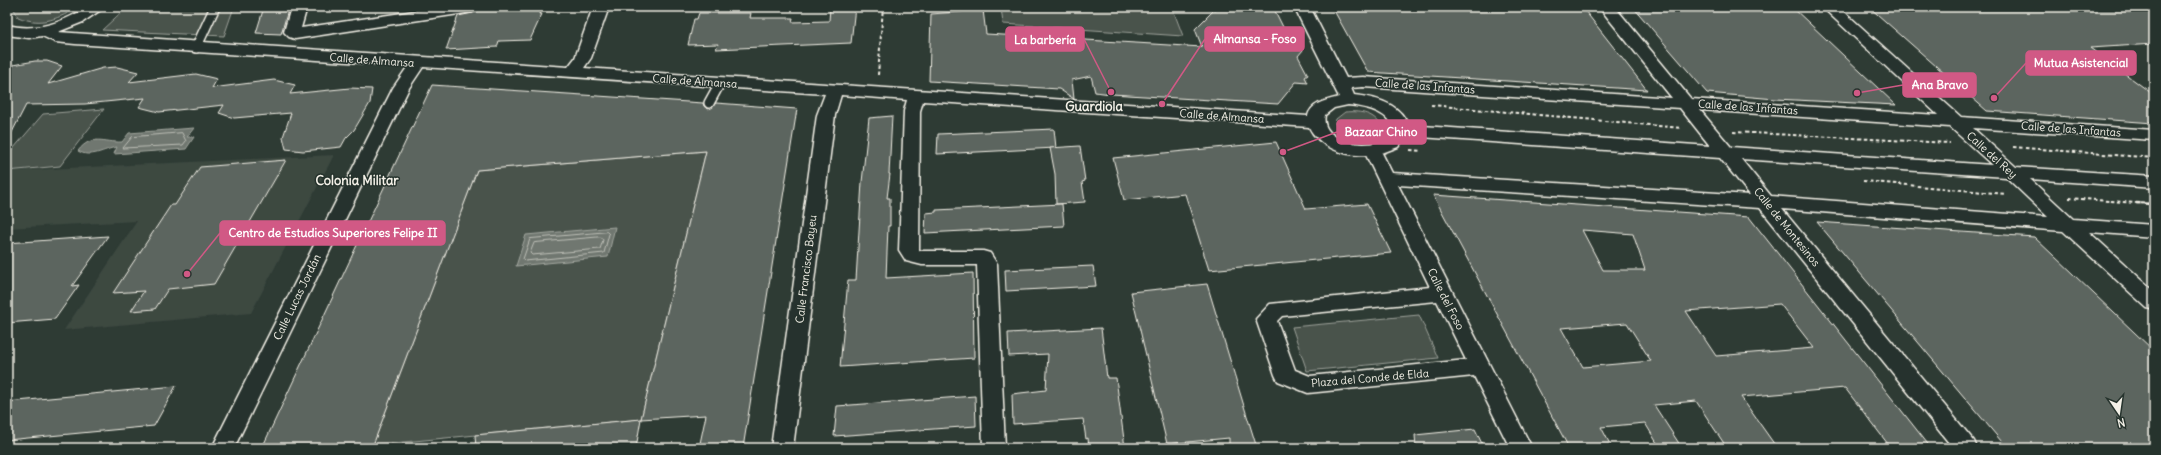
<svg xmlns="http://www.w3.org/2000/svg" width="2161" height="455" font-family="Delius,sans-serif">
	<rect width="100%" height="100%" fill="#2e3b34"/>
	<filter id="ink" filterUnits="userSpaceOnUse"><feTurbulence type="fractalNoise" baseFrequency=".025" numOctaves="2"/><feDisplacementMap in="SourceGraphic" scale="8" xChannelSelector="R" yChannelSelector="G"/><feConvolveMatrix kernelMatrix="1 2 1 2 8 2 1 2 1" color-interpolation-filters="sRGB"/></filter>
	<g filter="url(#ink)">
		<path fill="#3c4841" d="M334,155L251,313L64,330L137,221L7,228V171Z"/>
		<g fill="#48524c" stroke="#9ea29a">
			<path d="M13,7H80C58,18 43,27 18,17Z"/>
			<path d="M127,7H234L224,36L102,30Z"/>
			<path d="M1001,7H1172L1183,36L1003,24Z"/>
			<path d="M104,109L60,166L7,171V156L43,114Z"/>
			<path d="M1345,112C1358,111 1372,112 1380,124L1379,133C1366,143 1341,140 1335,123L1336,119Z"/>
			<path d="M706,151L641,419L373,445L477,170Z"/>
			<path d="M1419,315L1438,358L1307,371L1292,327Z"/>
		</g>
		<g fill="#6f7770" stroke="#a4a8a0">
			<path d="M194,128L187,137H194L186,149L114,154L117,147C104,149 91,159 78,151C92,133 104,143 122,142L129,133Z"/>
			<path d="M615,227L608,257L516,266L526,235Z"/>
		</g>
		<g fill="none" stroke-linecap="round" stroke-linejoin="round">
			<g stroke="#bfc0b8" stroke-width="1">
				<path d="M182,133L186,141L183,145L123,148L132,137Z"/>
				<path d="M607,232L609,234L604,253L525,261L523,259L530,239Z"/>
				<path d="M601,237L603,240L600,249L532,255L530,253L534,243Z"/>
			</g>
		</g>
		<g fill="#5c655e" stroke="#f4f1e8" fill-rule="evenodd">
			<path d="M264,7H289L281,34L256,33Z"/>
			<path d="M482,7H504L502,11L542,9L540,14H542L530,40L499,41L497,47L446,50L458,16L473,13Z"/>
			<path d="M855,7L851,43L716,49L718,44L688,45L694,19H697L699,13H751L750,18H793L792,22L829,21L830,8Z"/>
			<path d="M1217,7H1273L1284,29L1273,39L1303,50L1298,56L1308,75L1305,77L1308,83L1296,82L1278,104L1111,94L1095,92L1091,76L1072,80L1074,99L1059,89L929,81L931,14L983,10L986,34L1202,47L1195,29Z"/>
			<path d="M1332,7H1582L1647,90L1368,72Z"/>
			<path d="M1633,7H1792L1896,105L1775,99L1707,93Z"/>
			<path d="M1869,7H2154V44L2090,48L2154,95V123L1987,111Z"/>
			<path d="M35,61H47L62,66L48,84L103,68L117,67L138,72L129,82L196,74L217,79L212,88L274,80L295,85L290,94L350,88L372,89L370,103L354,130L346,138L341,147L303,151L286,149L283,137L291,113L234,118L219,113L224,105L159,112L139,107L145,98L85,104L26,105L7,142V66Z"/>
			<path d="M432,85L703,103L704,106L709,109L716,103L797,109L743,448H699L706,415L641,419L706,151L477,170L373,445L339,448H262Z"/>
			<path d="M892,116L889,174H890L887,198H890V226H888L886,278L973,273L974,358L840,367L848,280H856L862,182L869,118Z"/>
			<path d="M1054,129L1056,148L937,154L938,134Z"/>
			<path d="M1276,142L1306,209L1367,204L1391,253L1209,270L1185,194L1124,200L1113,158Z"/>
			<path d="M1080,146L1085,181L1082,182L1085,202L1056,204L1055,174L1050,148Z"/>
			<path d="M286,160L214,284L168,289L155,309L131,311L144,291L113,293L171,205H175L200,167Z"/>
			<path d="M1433,195L1749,217L1931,448H1891L1845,388L1741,397L1777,448H1727L1696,401L1654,405L1682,448H1660L1645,423L1601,427L1612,448H1569ZM1582,230L1633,234L1645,270H1603ZM1780,304L1814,348L1716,356L1686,311ZM1627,323L1651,361L1583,367L1561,328Z"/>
			<path d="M1062,204L1064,226L925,233L926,213L936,212V210Z"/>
			<path d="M1817,222L2034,237L2154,351V448H2007Z"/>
			<path d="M108,236L72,286L79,285L55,319L7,323V243Z"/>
			<path d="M1093,266L1096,286L1006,291L1005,270Z"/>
			<path d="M1207,284L1247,416L1257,448H1229V438L1167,444L1131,292Z"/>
			<path d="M1101,328L1107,378H1116L1125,448H1089L1088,438L1086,439L1083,419L1013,424L1012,394L1046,390L1048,354L1009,356L1008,333Z"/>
			<path d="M176,386L154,426L7,440V402Z"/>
			<path d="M975,396L976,426L834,436L837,406Z"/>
			<path d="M641,419L636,448H476L475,435Z"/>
			<path d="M1475,429L1484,448H1416L1415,435Z"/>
		</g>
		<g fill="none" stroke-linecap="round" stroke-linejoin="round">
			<defs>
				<g id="lane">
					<path d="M196,48L215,7"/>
					<path d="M709,103L720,83"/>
				</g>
				<g id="street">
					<path d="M87,7H105L83,22L58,32L568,67L575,58L593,7H609L591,58L584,68L1308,116C1311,103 1327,100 1339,97L1294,7H1310L1346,78L1363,77L1672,98L1599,7H1615L1691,99L1938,115L1822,7H1839L1961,117L2154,130V140L1973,128L2016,167L2154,176V188L2030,179L2073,219L2154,225V237L2089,232L2154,291V310L2147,308L2063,231L1782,209L1974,441L1977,448H1953L1760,208L1398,185L1532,448H1510L1474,376L1308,393L1278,381L1275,375L1256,319L1270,304L1430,287L1366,155C1345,157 1318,146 1309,127L923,101L920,111L919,250L922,251H983L990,253L997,264L1005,448H983L977,265H922L906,261L899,250L904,111L907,100L841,95L835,115L793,448H771L817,115L825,94L423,67L409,88L234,448H212L393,88L408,66L75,44L55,42L42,36L29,38L7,35V25C35,32 63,23 87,7ZM1363,87L1680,108L1710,146L1408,125C1400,103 1374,97 1354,95L1351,88ZM1348,105C1362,106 1400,113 1389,136C1372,152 1319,143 1325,115L1334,108ZM1700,110L1950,127L1992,165L1731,147ZM1406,136L1720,158L1750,195L1392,173L1382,153L1398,147ZM1741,159L2006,177L2048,217L1771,196ZM1437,301L1466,360L1310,376L1295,370L1277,321L1282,316Z"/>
					<path d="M291,7H307L301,28L442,7H480L477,10L472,12L295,39L289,37L284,32Z"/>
				</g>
			</defs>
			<use href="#lane" stroke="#f4f1e8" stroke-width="12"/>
			<use href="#street" stroke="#f4f1e8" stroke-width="3"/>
			<g stroke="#f4f1e8" stroke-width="2" stroke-dasharray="3.5 2.5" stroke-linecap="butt">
				<path d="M878,75L883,7"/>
				<path d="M1431,105L1681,128"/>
				<path d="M1733,132L1950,143"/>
				<path d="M2013,147L2154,158"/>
				<path d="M1410,150L1421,151"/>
				<path d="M1863,181L2006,194"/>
				<path d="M2069,198L2150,204"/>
			</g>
			<path stroke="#f4f1e8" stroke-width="2.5" stroke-dasharray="4.5 3.5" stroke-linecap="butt" d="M2136,203L2154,204"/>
			<use href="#lane" stroke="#26332d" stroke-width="9"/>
			<use href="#street" fill="#26332d" fill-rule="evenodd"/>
		</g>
	</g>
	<g text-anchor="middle" stroke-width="3" stroke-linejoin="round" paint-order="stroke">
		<g font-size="11" fill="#f4f1e8" stroke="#26332d">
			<text transform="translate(372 60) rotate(4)" y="4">Calle de Almansa</text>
			<text transform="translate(695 81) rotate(4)" y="4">Calle de Almansa</text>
			<text transform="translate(1425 86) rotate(4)" y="4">Calle de las Infantas</text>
			<text transform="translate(1748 107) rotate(4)" y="4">Calle de las Infantas</text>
			<text transform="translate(1222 116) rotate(4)" y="4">Calle de Almansa</text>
			<text transform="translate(2071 129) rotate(4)" y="4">Calle de las Infantas</text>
			<text transform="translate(1992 155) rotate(42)" y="4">Calle del Rey</text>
			<text transform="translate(1787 227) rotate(51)" y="4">Calle de Montesinos</text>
			<text transform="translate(806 269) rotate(-83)" y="4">Calle Francisco Bayeu</text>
			<text transform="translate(297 297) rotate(-64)" y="4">Calle Lucas Jordán</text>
			<text transform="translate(1446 299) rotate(63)" y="4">Calle del Foso</text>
			<text transform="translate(1370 378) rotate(-5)" y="4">Plaza del Conde de Elda</text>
		</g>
		<g font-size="13" font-weight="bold" fill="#f4f1e8" stroke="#26332d">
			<text x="1094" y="111">Guardiola</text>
			<text x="357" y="185">Colonia Militar</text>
		</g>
	</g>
	<path fill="none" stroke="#d15985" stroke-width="1.5" d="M1162 104L1205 39M1111 92L1084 39M1994 98L2026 63M1857 93L1903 85M1283 152L1337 132M187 274L220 233"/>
	<g fill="#d15985" stroke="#26332d" stroke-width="1.5">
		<circle cx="1162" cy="104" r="4"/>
		<circle cx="1111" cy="92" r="4"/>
		<circle cx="1994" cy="98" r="4"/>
		<circle cx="1857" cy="93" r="4"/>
		<circle cx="1283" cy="152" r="4"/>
		<circle cx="187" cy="274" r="4"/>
	</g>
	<g fill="#d15985" stroke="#d15985" stroke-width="1.5">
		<rect x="1205" y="27" width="99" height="24" rx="4"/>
		<rect x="1006" y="27" width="78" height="24" rx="4"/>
		<rect x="2026" y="51" width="110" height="24" rx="4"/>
		<rect x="1903" y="73" width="73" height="24" rx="4"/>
		<rect x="1337" y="120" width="89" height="24" rx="4"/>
		<rect x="220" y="221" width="225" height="24" rx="4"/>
	</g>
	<g font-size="12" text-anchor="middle" font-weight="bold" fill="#fff">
		<text x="1255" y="43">Almansa - Foso</text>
		<text x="1045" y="44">La barbería</text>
		<text x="2081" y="67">Mutua Asistencial</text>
		<text x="1940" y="89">Ana Bravo</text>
		<text x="1381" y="136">Bazaar Chino</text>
		<text x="333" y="237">Centro de Estudios Superiores Felipe II</text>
	</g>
	<rect width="2161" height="455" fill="none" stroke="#26332d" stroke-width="24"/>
	<rect x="12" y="12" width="2137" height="431" fill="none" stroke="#f4f1e8" stroke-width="1.5" filter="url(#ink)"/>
	<g transform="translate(2119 413) rotate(167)" stroke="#26332d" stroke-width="3" paint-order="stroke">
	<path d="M0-3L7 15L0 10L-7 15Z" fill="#f4f1e8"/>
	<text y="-6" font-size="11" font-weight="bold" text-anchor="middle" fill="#f4f1e8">N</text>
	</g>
</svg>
